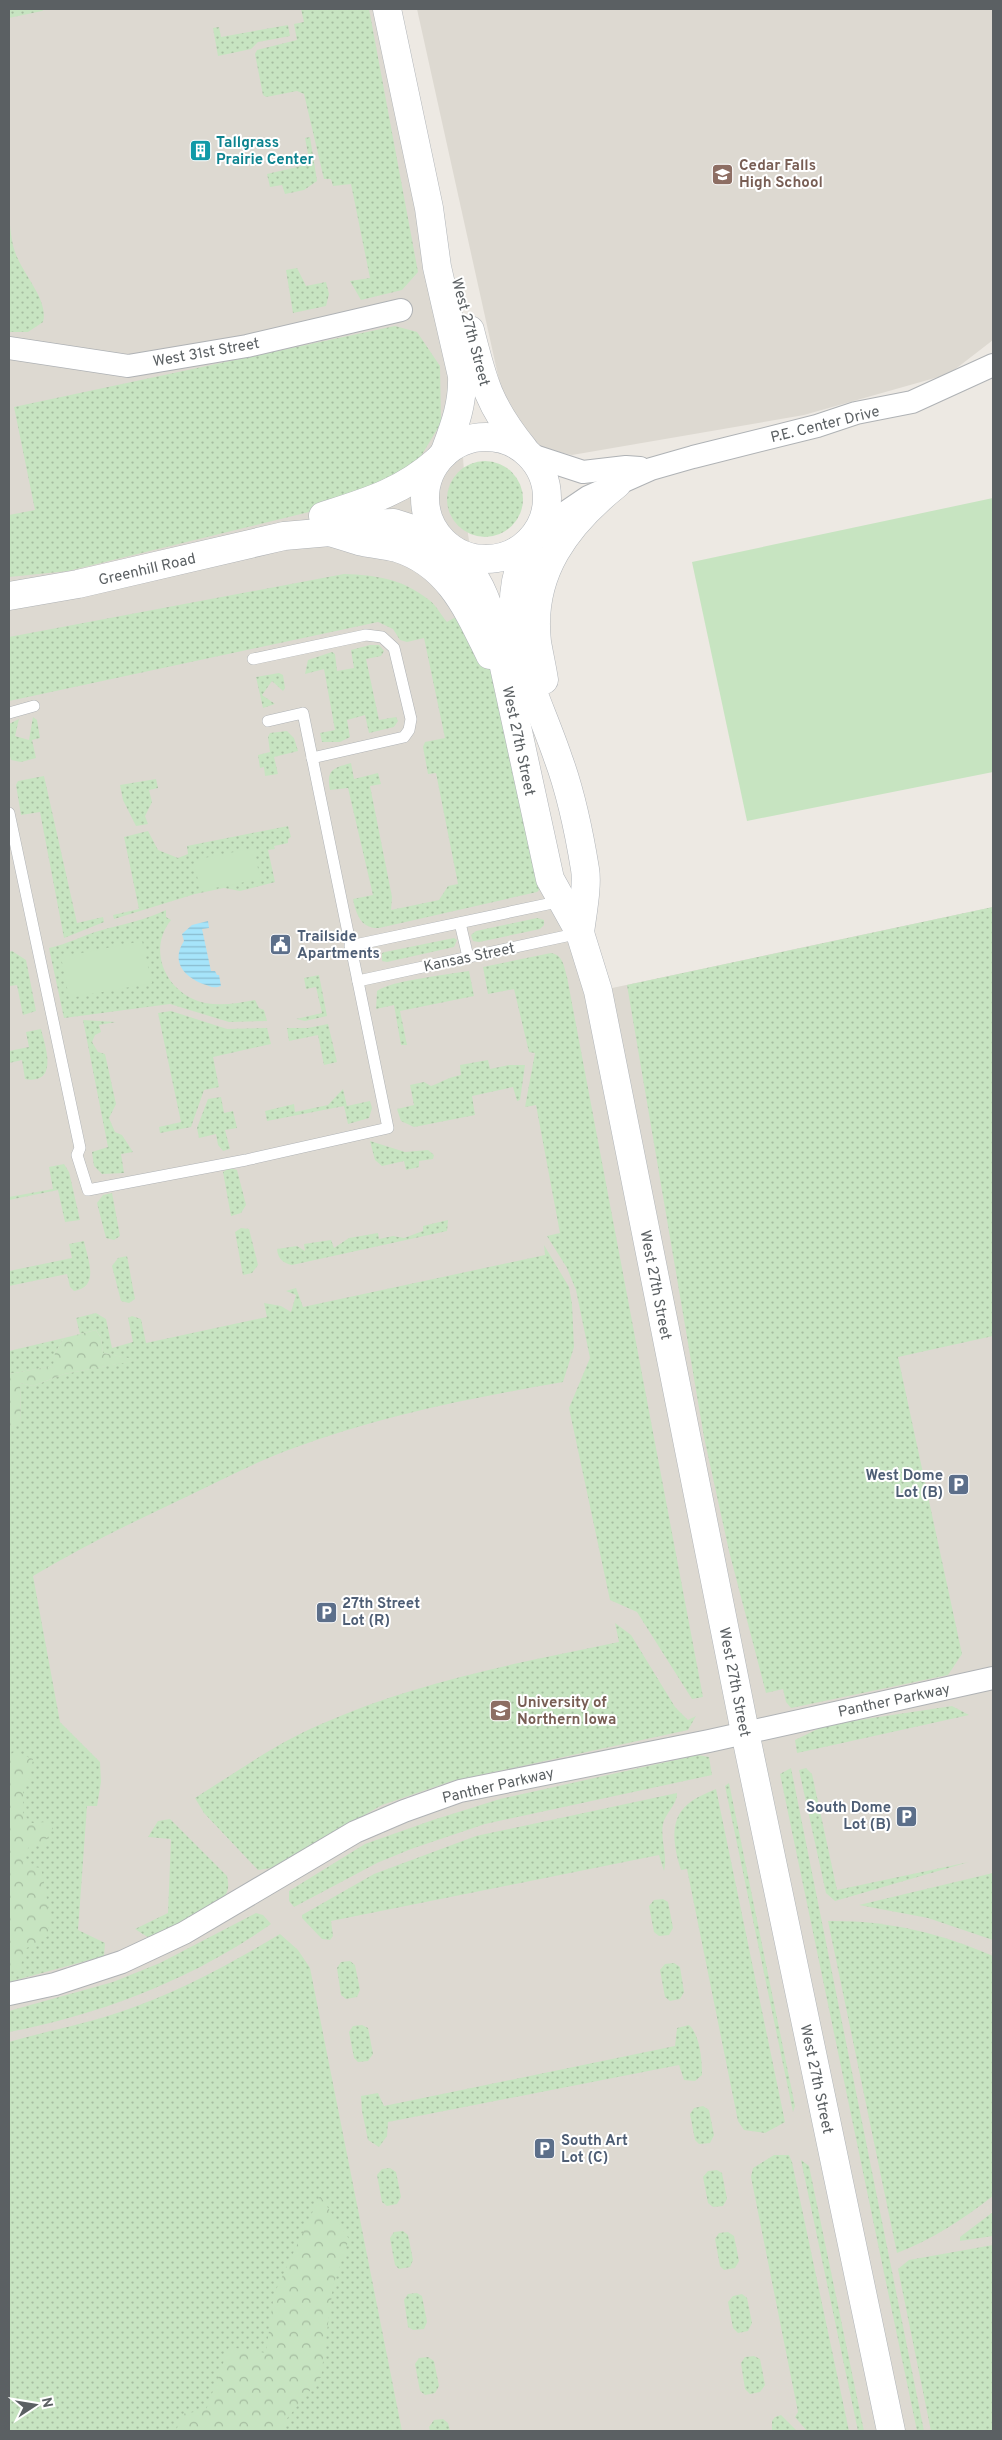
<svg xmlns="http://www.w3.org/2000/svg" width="1002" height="2440" font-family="Overpass,sans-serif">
	<defs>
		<pattern id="grass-dots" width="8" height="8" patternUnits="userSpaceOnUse" patternTransform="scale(1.25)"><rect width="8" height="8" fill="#c7e4c1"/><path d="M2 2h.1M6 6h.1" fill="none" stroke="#a5bca0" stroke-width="1.8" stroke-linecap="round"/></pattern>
		<pattern id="forest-crowns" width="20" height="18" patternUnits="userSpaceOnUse" patternTransform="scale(1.25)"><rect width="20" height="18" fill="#c7e4c1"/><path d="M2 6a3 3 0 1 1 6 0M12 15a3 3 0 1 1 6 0" fill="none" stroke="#a5bca0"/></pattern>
		<pattern id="water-rules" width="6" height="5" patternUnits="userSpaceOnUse" patternTransform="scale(1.25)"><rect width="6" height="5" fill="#a6e4fa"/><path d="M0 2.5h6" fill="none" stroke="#8abcce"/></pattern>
	</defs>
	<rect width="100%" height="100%" fill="#ede9e3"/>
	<g fill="#ddd9d1">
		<path d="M9,9H385L460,411L468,534L485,645L598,991L993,907V2431H9Z"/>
		<path d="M417,9H993V340L949,374L804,415L572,455L537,447L507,416Z"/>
	</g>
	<g fill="url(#grass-dots)">
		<path d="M9,9H45L42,11L9,18Z"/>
		<path d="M301,9H369L418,272L402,290L361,300L350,281L370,278L351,184L333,186L331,179H324L304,94L297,91L266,97L263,95L255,54L257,50L297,40L294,24L304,22Z"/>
		<path d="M288,25L290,36L258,42L251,49L218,56L213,28L219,27L221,37Z"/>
		<path d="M310,137L317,181L304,190L285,194L282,185L270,187L267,174L310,164L305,138Z"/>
		<path d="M9,213C10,226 11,240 15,252C23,275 49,300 43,322L28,332H9Z"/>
		<path d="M297,268L306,286L326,282L329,294L326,306L293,313L286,270Z"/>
		<path d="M395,326L417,332L440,366L441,423L409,476L309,512L68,571L9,577V515L35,510L14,407Z"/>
		<circle cx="485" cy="499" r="38"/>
		<path d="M344,574C376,575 403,579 429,600C436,605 441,615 447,622L461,614L470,581L543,886L537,892L379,928C361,929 356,914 353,899L373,895L348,788L330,790C326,770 333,768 351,763L354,779L378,773L381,784L370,786L392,897L391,910L439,900L448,886L458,884L436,773L428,774L423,747L425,742L445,738L424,638L407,642L400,640L393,629L378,622L9,701V637Z"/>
		<path d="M370,645H379L384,651L381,656L366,659L379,720L396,717L398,721L394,727L369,733L365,715L347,720L350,737L340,742H322L320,733L335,730L324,669L305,674L308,660L332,652L335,654L337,671L354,668L351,650Z"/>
		<path d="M279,673L283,675L285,688L283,691L272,681L262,695L275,704L263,708L256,677Z"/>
		<path d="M33,717L37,720L40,738L32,740L36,758L21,762L11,760L9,753V724L19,719L15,736L29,740Z"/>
		<path d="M287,731L294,738L298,751L274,757L278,774L265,776L264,767L260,768L258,755L270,752L268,737L270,733Z"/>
		<path d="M44,776L77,923L103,917L104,922L64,938L40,812L21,815L16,785L18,781Z"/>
		<path d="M156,779L158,788L149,790L152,802L145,816L148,824L136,826L123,800L120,785Z"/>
		<path d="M288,826L291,837L288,839V843L274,846L275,849L268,850L275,882L240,891L224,888L195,894L114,919L113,915L139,909L124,837L148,831L158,850L178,858L188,854L187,846Z"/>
		<path d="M993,907V1336L898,1357L962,1654L948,1675L791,1708L786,1702L783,1689L766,1693L729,1551L704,1437L627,985Z"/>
		<path d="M166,910V917L171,920C146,951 167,995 205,1003C222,1006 239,1003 255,1000L259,1008L264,1010L267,1021L229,1022L170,1004L64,1018L49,948C68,944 84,935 102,930C124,924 145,920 166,910Z"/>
		<path d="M537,918L544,920V925L540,929L479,942L473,941L471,935L476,931Z"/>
		<path d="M454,938L457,940L454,947L387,962L382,961V953L385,952Z"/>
		<path d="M12,951L26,960L36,1011L23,1015L17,985L9,986V952Z"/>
		<path d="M551,953C563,955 564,966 567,977L703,1697L692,1699L637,1612L610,1600L569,1408L590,1358L576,1290L567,1268L547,1236L560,1233L536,1105L525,1107L535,1053L529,1052L514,989L488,994L483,967Z"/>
		<path d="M469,971L474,996L400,1011L407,1045H401L394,1005L376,1009L377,991C389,981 451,974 469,971Z"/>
		<path d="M319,975L327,1016L305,1021L296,1019L322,1013L316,987L306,989L304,978Z"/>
		<path d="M171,1011L227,1029L267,1028L271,1044L213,1057L219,1087L204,1090L191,1127L160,1133L159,1127L181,1122L158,1013Z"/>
		<path d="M83,1020L116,1022L99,1025L101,1032L95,1035L92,1042L98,1052L105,1054L116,1104L109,1118L115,1132L122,1135L133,1152L121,1154L124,1173L102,1174L94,1166L92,1152L108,1147Z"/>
		<path d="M328,1024L337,1062L324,1065L318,1035L289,1041L287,1028H308Z"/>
		<path d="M41,1029C44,1042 56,1074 37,1079C32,1080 29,1080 25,1079L22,1060L9,1063V1051L29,1047L26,1032Z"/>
		<path d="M488,1060L490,1069L509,1065H525L520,1100L517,1101L513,1087L472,1096L475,1115L414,1127L401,1121L397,1109L414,1105L410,1085L424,1082L431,1086C442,1082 449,1077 461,1075L460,1065Z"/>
		<path d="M343,1089L347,1106L370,1101L372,1108L369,1118L348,1124L344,1106L267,1121L265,1111L294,1104L295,1112L328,1105Z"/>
		<path d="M221,1097L224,1113L233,1111L237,1128L225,1130L230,1149L223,1151L218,1145L216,1134L199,1138L197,1128L208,1099Z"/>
		<path d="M370,1141L405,1152L428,1150L434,1155L433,1159L419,1161V1167L406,1170L404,1161L382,1166L375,1160Z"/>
		<path d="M64,1164L69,1172L80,1220L65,1222L58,1190L9,1200V1197L53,1189L49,1167Z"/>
		<path d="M229,1168L237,1170L246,1205L241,1213L231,1216L223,1172Z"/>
		<path d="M112,1193L120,1236L114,1240L106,1238L97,1203L103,1195Z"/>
		<path d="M448,1220L447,1231L292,1265C283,1263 278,1259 277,1249L297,1246L305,1251L304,1244L331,1240L334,1248L349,1238L378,1233L379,1239L393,1236L404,1238L423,1231V1226Z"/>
		<path d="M241,1228L249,1229L258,1265L252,1273L243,1275L235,1232Z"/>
		<path d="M84,1241C88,1260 100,1287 74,1291L70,1287L67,1274L9,1286V1271L72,1258L69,1244Z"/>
		<path d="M544,1245L569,1287L572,1304L574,1347L563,1382C471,1398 379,1416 291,1449C256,1462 221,1480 188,1496C135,1521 83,1546 33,1576L60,1722L100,1762L101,1782L97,1806H87L78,1930L105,1943L104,1956L9,1982V1426L21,1424L20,1383L33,1386L64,1374L137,1360L103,1353L101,1338L96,1330L80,1334L76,1318L96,1313L106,1319L112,1348L133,1342L128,1318L132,1316L141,1319L146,1343L267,1317L264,1303L281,1306L291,1312L296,1295L286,1291L296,1288L303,1307L545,1255Z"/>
		<path d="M127,1256L135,1299L129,1303L121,1301L112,1266L118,1258Z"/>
		<path d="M64,1338L55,1353L54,1366L9,1374V1351Z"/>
		<path d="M615,1623L631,1635L675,1707L688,1720L696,1716L688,1730L452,1781L382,1805L271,1868L258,1870L204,1813L195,1798C235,1773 275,1744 319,1725C415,1682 517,1663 619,1642Z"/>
		<path d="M952,1706L969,1715L797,1753L795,1740L826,1725Z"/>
		<path d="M698,1755L709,1757L712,1775L485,1824L411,1849L377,1863L294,1907L289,1901V1891L365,1844L433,1820L500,1799Z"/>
		<path d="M791,1768L924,2431H917L780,1774Z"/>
		<path d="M806,1768L812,1774L837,1890L969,1862L835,1901L826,1893L799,1770Z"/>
		<path d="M729,1783L795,2106L793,2112L725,1786Z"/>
		<path d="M716,1789L785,2122L765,2133L744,2130L738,2121L687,1869L681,1870C674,1848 668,1820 688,1804C696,1797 707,1793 716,1789Z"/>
		<path d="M677,1793C678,1803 665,1814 663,1824C660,1840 668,1855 664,1871L659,1855L331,1921L333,1936L330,1940L322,1939L302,1918V1915L374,1874L476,1836Z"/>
		<path d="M170,1819L227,1876C228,1882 230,1889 225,1895C215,1909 166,1929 149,1938L135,1929L168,1913L171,1839L148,1837L158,1821Z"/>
		<path d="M993,1873V1940L928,1918L859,1905Z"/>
		<path d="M663,1899L668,1902L673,1928L669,1935L659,1936L654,1932L649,1906L654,1900Z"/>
		<path d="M256,1913L263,1915L271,1924C193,1979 102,2014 9,2032V2011L113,1982L160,1963Z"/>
		<path d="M828,1921C887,1920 940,1933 993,1956V2196C963,2219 933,2239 897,2253Z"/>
		<path d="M280,1934L298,1950L310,1968L402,2431H9V2042C47,2031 85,2024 123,2011C178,1992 230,1964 280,1934Z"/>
		<path d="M350,1961L355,1965L360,1990L357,1997L346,1999L341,1995L337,1968L341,1962Z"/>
		<path d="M674,1963L680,1967L684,1992L680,1999L670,2001L665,1997L660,1970L665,1964Z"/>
		<path d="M362,2025L368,2028L373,2054L368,2061L358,2062L354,2058L349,2032L353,2026Z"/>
		<path d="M689,2025C700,2035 702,2060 702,2075L695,2081L684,2080L679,2065L388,2122L387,2136L379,2147L368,2140L362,2111L361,2096L378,2093L384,2106L675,2046L677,2028Z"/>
		<path d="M703,2106L709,2110L714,2135L710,2143L699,2144L695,2140L690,2114L694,2108Z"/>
		<path d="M774,2155H789L792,2162L849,2431H807L795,2417L798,2412L751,2177L753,2168Z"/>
		<path d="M801,2160L809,2166L864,2431H858Z"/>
		<path d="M390,2168L396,2172L401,2197L397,2204L387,2206L382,2202L377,2175L382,2169Z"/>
		<path d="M717,2170L722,2173L727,2199L723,2206L713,2207L708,2203L703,2177L708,2171Z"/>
		<path d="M993,2212V2236L960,2241V2237Z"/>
		<path d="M403,2231L408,2235L413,2260L410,2267L399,2269L395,2265L390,2238L394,2232Z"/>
		<path d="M728,2232L734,2236L739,2261L735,2268L724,2270L720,2266L715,2239L719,2233Z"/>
		<path d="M993,2245V2431H931L898,2269L909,2260Z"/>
		<path d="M417,2293L422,2296L427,2322L424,2329L413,2330L408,2327L404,2300L408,2294Z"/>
		<path d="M742,2294L747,2298L752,2323L748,2331L738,2333L733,2328L728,2302L733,2296Z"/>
		<path d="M754,2356L760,2359L765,2385L760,2392L750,2394L745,2389L741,2363L745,2357Z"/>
		<path d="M428,2357L434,2361L439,2386L435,2393L425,2395L420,2391L415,2364L419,2358Z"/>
		<path d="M781,2415L797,2431H772V2421L775,2417Z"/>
		<path d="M443,2419L448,2423L450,2431H430L429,2427L434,2420Z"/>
	</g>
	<g fill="url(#forest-crowns)">
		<path d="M96,1330L101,1338L103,1353L139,1360L64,1374L33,1386L20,1383L21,1425L9,1426V1374L53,1366L55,1353L64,1338Z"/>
		<path d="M14,1752L33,1759L30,1777L23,1787V1814L32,1823L46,1822L53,1828L43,1845L31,1844L21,1859L28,1866L41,1868L50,1916L48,1936L25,1949L20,1969L9,1970V1756Z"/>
		<path d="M320,2196L349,2239L333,2286L321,2377L285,2421L284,2431H176L182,2414L206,2410L229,2347L266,2353L274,2294Z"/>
	</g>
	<g fill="#c7e4c1">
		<path d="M993,498V772L747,821L692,562Z"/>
		<path d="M254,848L260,879L200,891L194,860Z"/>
		<path d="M142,941L152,983L69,998L61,957Z"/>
	</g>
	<path fill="url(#water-rules)" d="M208,921L209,928L202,929L211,971H215L217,975H219L221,986C213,989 210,986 203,984C183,976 171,961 184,941L182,934L192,925Z"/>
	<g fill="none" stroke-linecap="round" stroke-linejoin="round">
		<defs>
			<g id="service">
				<path d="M253,659L366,635L382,637L394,648L411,719L409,730L404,737L312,758"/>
				<path d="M9,713L34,706"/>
				<path d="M9,813L80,1148L77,1155L88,1190L246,1160L388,1128L303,713L268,721"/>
				<path d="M460,923L468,957"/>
				<path d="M350,946L562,901"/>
				<path d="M358,981L580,933"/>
			</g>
			<g id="minor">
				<path d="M9,348L128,366L247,346L401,310"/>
				<path d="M528,454L583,472L626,467L640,468"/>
				<path d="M538,531L588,497L651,469L693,457L817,426L856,413L912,402L993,365"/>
				<path d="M9,1994L55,1984L122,1962L184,1933L355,1832L404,1811L460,1791L709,1741L993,1678"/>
			</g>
			<g id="tertiary">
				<path d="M323,516C367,502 402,492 437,461"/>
				<path d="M9,596L78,584L284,536L330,532L361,524L394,523L438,537"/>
			</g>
			<g id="secondary">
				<path d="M387,9L429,208L437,267L462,376C463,405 454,427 444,454"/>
				<path d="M470,330C483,382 489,406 524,449"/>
				<circle cx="486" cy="498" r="61"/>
				<path d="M330,532C340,535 350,538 359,541C372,544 385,545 397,548C449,564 468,610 490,655"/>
				<path d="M531,540C489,616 533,684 558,758C571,793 579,832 585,869C588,886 582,915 580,933"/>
				<path d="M454,551C477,573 487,601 496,630L550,879L580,933L598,991L745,1732L891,2431"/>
				<path d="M544,680C542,667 539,654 537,642C529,573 567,524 617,484"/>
			</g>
		</defs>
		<use href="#service" stroke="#afb2b5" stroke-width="12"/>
		<use href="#minor" stroke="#afb2b5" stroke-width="24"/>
		<use href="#tertiary" stroke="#afb2b5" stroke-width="29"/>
		<use href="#secondary" stroke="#b0b4b8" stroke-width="29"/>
		<use href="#service" stroke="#fff" stroke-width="11"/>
		<use href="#minor" stroke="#fff" stroke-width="22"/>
		<use href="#tertiary" stroke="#fff" stroke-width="28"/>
		<use href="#secondary" stroke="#fff" stroke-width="28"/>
	</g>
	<defs>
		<symbol id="building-square" viewBox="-11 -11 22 22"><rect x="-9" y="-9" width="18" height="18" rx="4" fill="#0f9aa8" stroke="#fff"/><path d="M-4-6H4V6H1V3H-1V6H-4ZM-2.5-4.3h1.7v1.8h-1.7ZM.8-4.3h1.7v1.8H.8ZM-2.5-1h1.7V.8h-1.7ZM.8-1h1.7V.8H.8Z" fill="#fff"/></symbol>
		<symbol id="school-square" viewBox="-11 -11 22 22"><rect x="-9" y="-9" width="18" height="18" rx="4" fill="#8d6e63" stroke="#fff"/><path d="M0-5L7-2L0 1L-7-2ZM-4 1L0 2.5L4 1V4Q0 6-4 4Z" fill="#fff"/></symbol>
		<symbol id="civic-square" viewBox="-11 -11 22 22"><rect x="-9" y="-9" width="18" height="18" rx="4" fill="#5c6f8a" stroke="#fff"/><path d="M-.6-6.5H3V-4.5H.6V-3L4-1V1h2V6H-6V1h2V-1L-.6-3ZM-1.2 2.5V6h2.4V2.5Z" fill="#fff"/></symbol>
		<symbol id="parking-square" viewBox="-11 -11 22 22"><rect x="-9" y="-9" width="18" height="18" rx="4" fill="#5c6f8a" stroke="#fff"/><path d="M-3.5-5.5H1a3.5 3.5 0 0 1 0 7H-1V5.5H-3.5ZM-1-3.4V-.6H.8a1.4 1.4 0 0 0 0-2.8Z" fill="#fff"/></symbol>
		<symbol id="university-square" viewBox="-11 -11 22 22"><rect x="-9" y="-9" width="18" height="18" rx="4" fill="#8d6e63" stroke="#fff"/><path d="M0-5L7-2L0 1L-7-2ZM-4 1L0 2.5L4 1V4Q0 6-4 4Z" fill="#fff"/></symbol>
	</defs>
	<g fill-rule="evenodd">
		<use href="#building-square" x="188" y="138" width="25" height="25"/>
		<use href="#school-square" x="710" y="162" width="25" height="25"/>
		<use href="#civic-square" x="268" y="932" width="25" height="25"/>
		<use href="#parking-square" x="946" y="1472" width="25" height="25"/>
		<use href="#parking-square" x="314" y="1600" width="25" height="25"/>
		<use href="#university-square" x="488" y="1698" width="25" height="25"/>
		<use href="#parking-square" x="894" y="1804" width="25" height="25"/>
		<use href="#parking-square" x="532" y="2136" width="25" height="25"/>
	</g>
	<g text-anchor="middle" stroke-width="4" stroke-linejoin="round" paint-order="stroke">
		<g font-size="15" font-weight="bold" fill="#0d838f" stroke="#fff" text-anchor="start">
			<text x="216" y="147">Tallgrass<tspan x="216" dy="17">Prairie Center</tspan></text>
		</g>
		<g font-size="15" font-weight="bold" fill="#785e54" stroke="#fff" text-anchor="start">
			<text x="739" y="170">Cedar Falls<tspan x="739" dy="17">High School</tspan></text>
			<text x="517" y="1707">University of<tspan x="517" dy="17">Northern Iowa</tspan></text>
		</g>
		<g font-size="15" fill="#5b6063" stroke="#fff">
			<text transform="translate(471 332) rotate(75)" y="5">West 27th Street</text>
			<text transform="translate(206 352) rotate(-10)" y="5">West 31st Street</text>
			<text transform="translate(825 424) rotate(-14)" y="5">P.E. Center Drive</text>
			<text transform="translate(147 569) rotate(-13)" y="5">Greenhill Road</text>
			<text transform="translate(519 741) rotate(78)" y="5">West 27th Street</text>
			<text transform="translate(469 957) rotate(-12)" y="5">Kansas Street</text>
			<text transform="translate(656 1285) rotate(79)" y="5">West 27th Street</text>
			<text transform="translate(735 1682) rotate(79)" y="5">West 27th Street</text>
			<text transform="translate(894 1700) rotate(-12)" y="5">Panther Parkway</text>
			<text transform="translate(498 1785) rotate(-13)" y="5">Panther Parkway</text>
			<text transform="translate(817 2079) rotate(78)" y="5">West 27th Street</text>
		</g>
		<g font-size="15" font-weight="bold" fill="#4e5e75" stroke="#fff" text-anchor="start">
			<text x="297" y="941">Trailside<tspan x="297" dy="17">Apartments</tspan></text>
			<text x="943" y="1480" text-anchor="end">West Dome<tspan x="943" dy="17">Lot (B)</tspan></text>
			<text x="342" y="1608">27th Street<tspan x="342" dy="17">Lot (R)</tspan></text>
			<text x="891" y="1812" text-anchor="end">South Dome<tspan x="891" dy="17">Lot (B)</tspan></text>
			<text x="561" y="2145">South Art<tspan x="561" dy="17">Lot (C)</tspan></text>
		</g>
	</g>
	<rect width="1002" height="2440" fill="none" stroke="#5b6063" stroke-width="20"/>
	<g transform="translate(35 2405) rotate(78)" stroke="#ffffff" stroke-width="4" paint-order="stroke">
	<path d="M0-4L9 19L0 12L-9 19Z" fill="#5b6063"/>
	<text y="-8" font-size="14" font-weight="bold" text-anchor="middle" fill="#5b6063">N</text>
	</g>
</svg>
